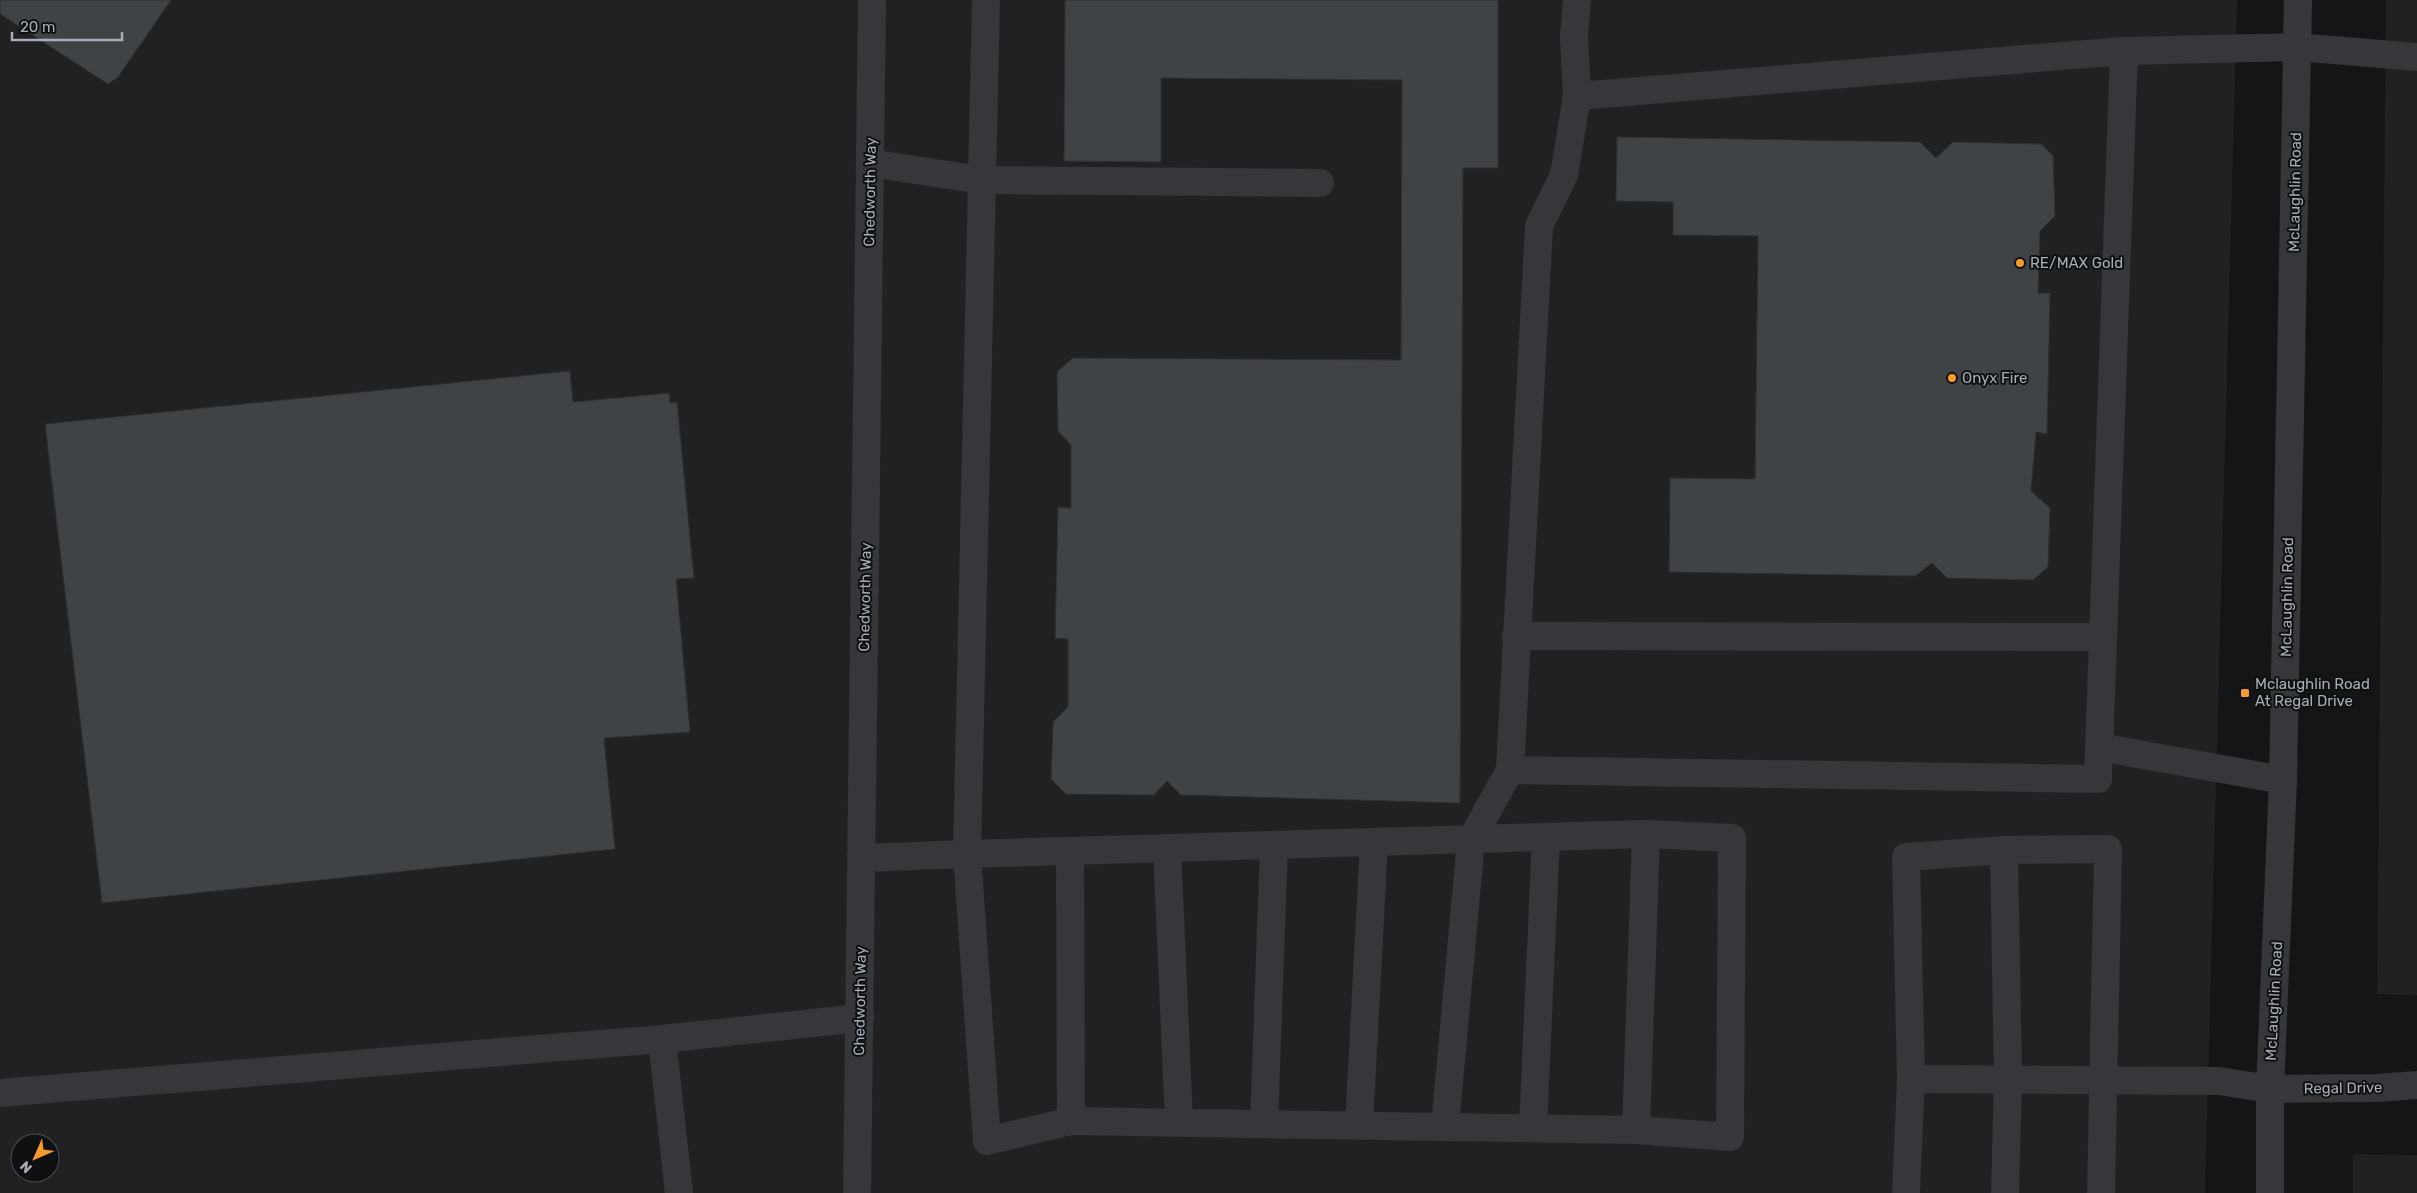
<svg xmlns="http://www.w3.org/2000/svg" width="2417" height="1193" font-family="Rubik,sans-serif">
	<rect width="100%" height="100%" fill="#141516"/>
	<g fill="#202123" fill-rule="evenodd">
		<path d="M0,0H2237L2205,1193H0ZM20,1143H50V1173H20Z"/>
		<path d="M2386,0H2417V995L2377,994Z"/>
		<path d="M2353,1154L2417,1155V1193H2353Z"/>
	</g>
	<g fill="#404346" stroke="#2e2f32">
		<path d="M0,0H171L118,77L108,84L0,14Z"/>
		<path d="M1065,0H1498V168H1463L1460,803L1181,795L1167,781L1154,795L1066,794L1051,779L1053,722L1068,707V639L1055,638L1058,507L1071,508V445L1058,431L1057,372L1073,358L1401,360L1402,80L1161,78V162L1064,161Z"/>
		<path d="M1617,137L1920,142L1936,158L1953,142L2041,144L2053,156L2055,216L2040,231L2038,293H2050L2047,434L2036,432L2031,491L2050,508L2048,567L2033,580L1947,578L1932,563L1915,576L1669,572L1670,478L1755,479L1758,236L1673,235V202L1616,201Z"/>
		<path d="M570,371L573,402L669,393L670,403L677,402L686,496L694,578L676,579L690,732L604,738L615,849L102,903L45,424Z"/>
	</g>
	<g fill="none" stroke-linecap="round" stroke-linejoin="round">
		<g stroke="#35373b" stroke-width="28">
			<path d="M1577,96L2124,51L2297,47L2417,57"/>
			<path d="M870,163L981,180L1320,183"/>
			<path d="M1516,636L2103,637"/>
			<path d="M2099,747L2283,780"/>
			<path d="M1510,770L2098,779L2124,51"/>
			<path d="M1167,848L1179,1122"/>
			<path d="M2004,850L2008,1080L2005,1193"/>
			<path d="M1070,852L1071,1121"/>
			<path d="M861,858L967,854L1646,834L1732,838L1730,1137L1636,1130L1071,1121L987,1141L967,854L986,0"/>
			<path d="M662,1039L679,1193"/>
			<path d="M1911,1079L2219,1081L2270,1089L2378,1088L2417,1085"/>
			<path d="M0,1093L662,1039L860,1018"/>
			<path d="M1264,1124L1274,845"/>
			<path d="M1359,1125L1374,843"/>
			<path d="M1445,1126L1471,840L1510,770L1539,226L1564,175L1577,96L1574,37L1577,0"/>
			<path d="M1533,1128L1546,837"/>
			<path d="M1636,1130L1646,834"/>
			<path d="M857,1193L872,0"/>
			<path d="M1906,1193L1911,1079L1906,857L2004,850L2108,849L2101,1193"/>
			<path d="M2270,1193V1089L2283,780L2298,0"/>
		</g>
	</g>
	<g fill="#f79a2b" stroke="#0f1011" stroke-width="2">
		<circle cx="2020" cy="263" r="5"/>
		<circle cx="1952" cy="378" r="5"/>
		<rect x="2240" y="688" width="10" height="10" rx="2.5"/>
	</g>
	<g text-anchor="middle" stroke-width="4" stroke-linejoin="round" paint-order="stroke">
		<g font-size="15" fill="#a6adb7" stroke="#0f1011">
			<text transform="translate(870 192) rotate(-89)" y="5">Chedworth Way</text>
			<text transform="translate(2295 192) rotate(-89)" y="5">McLaughlin Road</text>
			<text transform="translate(865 597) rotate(-89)" y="5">Chedworth Way</text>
			<text transform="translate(2287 597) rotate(-89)" y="5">McLaughlin Road</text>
			<text transform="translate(860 1001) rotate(-89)" y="5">Chedworth Way</text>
			<text transform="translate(2274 1001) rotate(-87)" y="5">McLaughlin Road</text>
			<text transform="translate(2343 1088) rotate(-1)" y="5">Regal Drive</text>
		</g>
		<g font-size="15" fill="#a6adb7" stroke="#0f1011" text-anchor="start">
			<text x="2030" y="268">RE/MAX Gold</text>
			<text x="1962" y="383">Onyx Fire</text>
			<text x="2255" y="689">Mclaughlin Road<tspan x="2255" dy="17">At Regal Drive</tspan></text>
		</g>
	</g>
	<g transform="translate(35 1158) rotate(225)"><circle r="24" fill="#0f1011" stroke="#4b4f53"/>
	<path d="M0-4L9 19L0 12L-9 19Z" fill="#f79a2b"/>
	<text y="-8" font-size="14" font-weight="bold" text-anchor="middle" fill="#a6adb7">N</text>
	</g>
	<path d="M12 32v8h110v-8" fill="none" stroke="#a6adb7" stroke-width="2.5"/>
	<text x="20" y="32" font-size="15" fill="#a6adb7" stroke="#0f1011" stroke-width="4" paint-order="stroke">20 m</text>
</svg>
